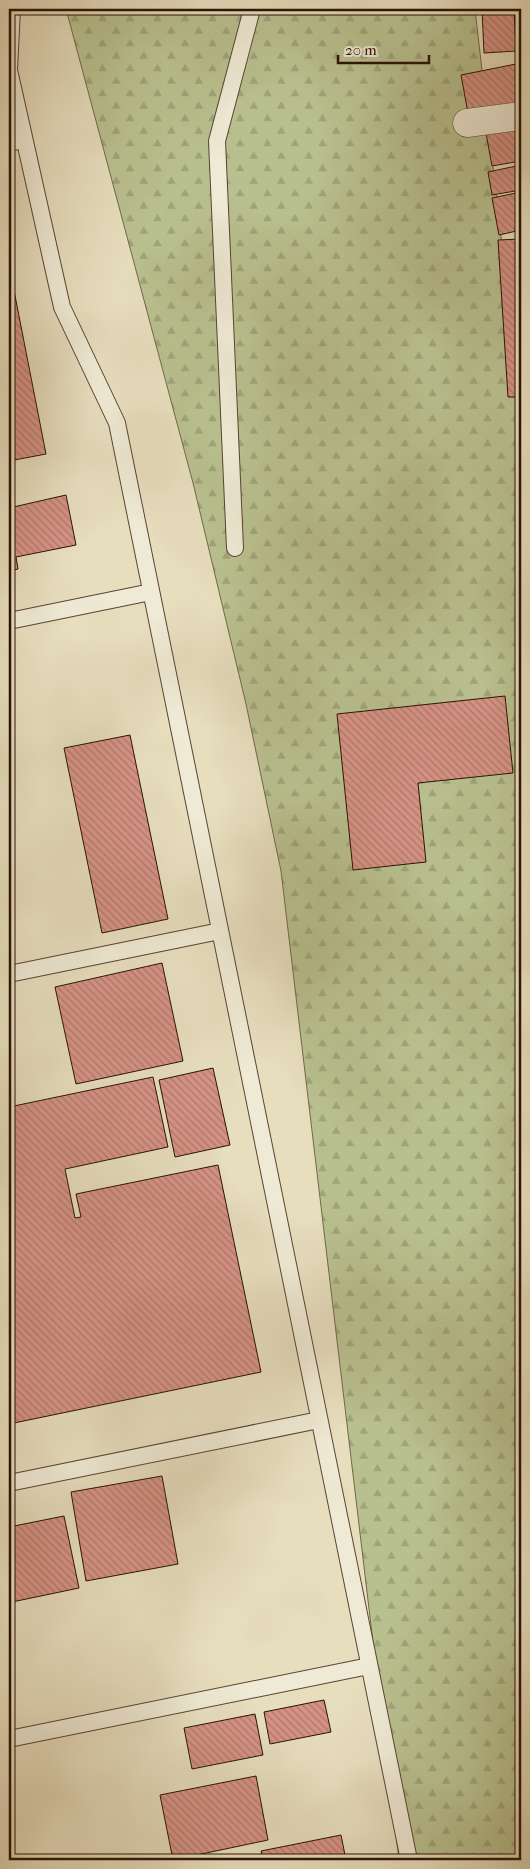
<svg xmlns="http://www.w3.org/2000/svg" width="530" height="1869" font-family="'IM FELL French Canon',serif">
	<defs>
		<pattern id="forest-firs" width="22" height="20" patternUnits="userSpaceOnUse" patternTransform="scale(1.25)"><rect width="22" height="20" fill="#b9c08f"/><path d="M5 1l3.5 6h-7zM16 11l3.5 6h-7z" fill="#9fa47a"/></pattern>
		<pattern id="building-back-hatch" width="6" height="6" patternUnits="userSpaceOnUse" patternTransform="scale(1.25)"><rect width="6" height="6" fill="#d69385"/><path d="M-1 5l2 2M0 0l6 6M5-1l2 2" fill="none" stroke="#ae776b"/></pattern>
	</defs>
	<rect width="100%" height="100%" fill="#e7debe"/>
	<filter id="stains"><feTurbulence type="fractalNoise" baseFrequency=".004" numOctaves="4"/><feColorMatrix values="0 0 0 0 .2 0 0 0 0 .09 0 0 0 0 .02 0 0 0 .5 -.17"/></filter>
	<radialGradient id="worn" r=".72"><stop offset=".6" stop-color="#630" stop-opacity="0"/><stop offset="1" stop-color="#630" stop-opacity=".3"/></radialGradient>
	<path fill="url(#forest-firs)" stroke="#716849" d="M66,9H475L521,412V1860H399L281,871L246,704L193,483Z"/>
	<g fill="url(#building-back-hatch)" stroke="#291103">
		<path d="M482,9H514L516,51L484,53Z"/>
		<path d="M521,63V103L468,113L461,75Z"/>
		<path d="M521,126V161L492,166L486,133Z"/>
		<path d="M521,165V190L492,195L488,172Z"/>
		<path d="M521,192V230L499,235L492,198Z"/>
		<path d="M521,239V397H508L498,240Z"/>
		<path d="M9,265L46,454L9,461Z"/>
		<path d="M66,495L76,545L16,557L18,569L9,571V508Z"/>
		<path d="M505,696L513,773L418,783L426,862L353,870L337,714Z"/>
		<path d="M130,735L168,919L102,933L64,748Z"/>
		<path d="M162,963L183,1061L76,1084L55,987Z"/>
		<path d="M213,1068L230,1145L175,1157L159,1080Z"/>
		<path d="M153,1077L168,1147L65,1169L75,1218L81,1217L76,1194L218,1165L261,1372L9,1424V1107Z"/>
		<path d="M162,1476L178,1564L86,1581L71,1492Z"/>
		<path d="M64,1516L79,1588L12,1602L9,1584V1527Z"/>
		<path d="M324,1700L331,1732L270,1744L264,1712Z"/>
		<path d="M255,1714L263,1755L192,1769L184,1728Z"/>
		<path d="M256,1776L268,1840L173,1860L160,1795Z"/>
		<path d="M341,1835L346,1860H263L261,1851Z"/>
	</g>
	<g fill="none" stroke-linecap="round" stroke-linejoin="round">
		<defs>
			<g id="lane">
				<path d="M12,9L9,70L62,307L117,423L409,1860"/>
				<path d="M9,143L24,140"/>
				<path d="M235,548L217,141L252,9"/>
				<path d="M9,621L151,592"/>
				<path d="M9,974L220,931"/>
				<path d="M9,1483L319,1420"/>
				<path d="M9,1739L369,1666"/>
			</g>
			<path id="street" d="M467,123L521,116"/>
		</defs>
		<use href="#lane" stroke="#584432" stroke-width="18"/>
		<use href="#street" stroke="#584432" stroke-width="29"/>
		<use href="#lane" stroke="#efead5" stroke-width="16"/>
		<use href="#street" stroke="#efead5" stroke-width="28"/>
	</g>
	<rect width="530" height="1869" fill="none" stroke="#e7debe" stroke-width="30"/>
	<rect x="10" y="10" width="510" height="1849" fill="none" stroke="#291103" stroke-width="2.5"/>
	<rect x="15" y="15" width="500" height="1839" fill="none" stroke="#291103"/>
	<path d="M338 55v8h91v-8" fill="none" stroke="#291103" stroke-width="2.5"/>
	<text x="345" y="55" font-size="15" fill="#291103" stroke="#efead5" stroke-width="4" paint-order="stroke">20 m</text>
	<rect width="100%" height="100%" filter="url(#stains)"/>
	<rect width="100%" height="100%" fill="url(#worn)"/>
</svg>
